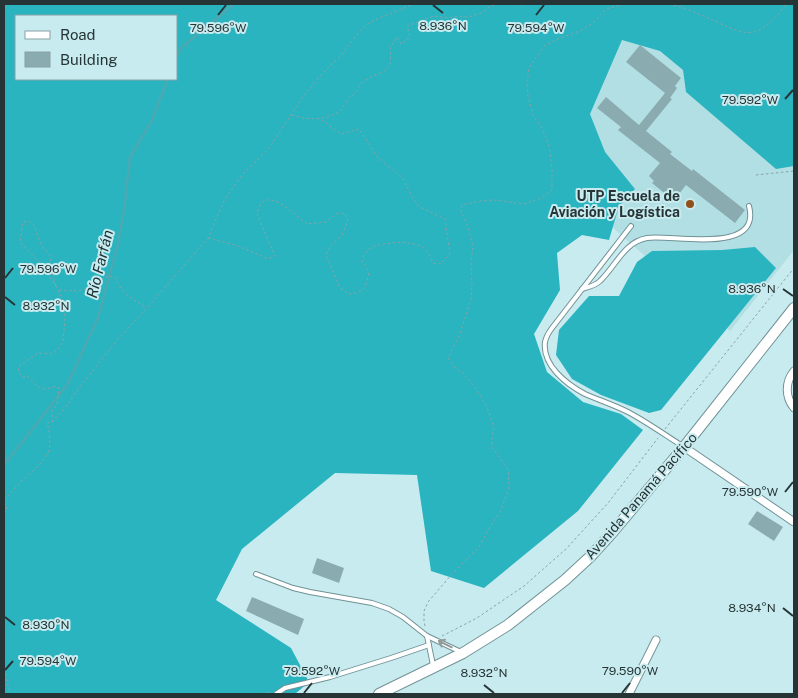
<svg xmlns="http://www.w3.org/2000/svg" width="798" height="698" font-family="'Public Sans',sans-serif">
	<rect width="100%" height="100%" fill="#c8ebef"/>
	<path fill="#b2dfe3" d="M611,23L794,69V250L730,331L534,158Z"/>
	<g fill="#29b4c0" fill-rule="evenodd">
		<path d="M4,4H794V166L776,169L686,92L683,70L660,51L622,40L590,114L605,152L635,189L619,206L609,240L582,235L557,253L560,290L534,334L547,372L583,402L621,414L643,430L578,511L484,588L431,571L417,475L335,473L242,549L216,600L291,648L309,682L295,694H4ZM16,16H176V79H16Z"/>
		<path d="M755,247L776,268L661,410L649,413L601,395L572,379L556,355L559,330L589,296H619L637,262L652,251L722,250Z"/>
	</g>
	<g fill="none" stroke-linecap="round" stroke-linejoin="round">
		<g stroke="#4ca9b2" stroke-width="2.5">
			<path d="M176,58L181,48L234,4"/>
			<path d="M4,465L67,385L98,318L118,244L124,210L130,157L151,122L168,79"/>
		</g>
	</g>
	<g fill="#8aacb0">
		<path d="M640,45L681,78L675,86L677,88L670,98L672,99L646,131L672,152L670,154L692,171L693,169L745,210L735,223L686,185L676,198L670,193L668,196L652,183L654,181L649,176L660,163L618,130L621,127L597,108L606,97L639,125L665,93L626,62Z"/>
		<path d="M757,511L783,527L774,541L748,524Z"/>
		<path d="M317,558L344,568L339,583L312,573Z"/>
		<path d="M252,597L304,619L298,635L246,611Z"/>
	</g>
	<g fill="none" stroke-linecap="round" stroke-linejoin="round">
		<defs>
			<g id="lane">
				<path d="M631,226L552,328C549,332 546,337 545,342C542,365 566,384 585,394C599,400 614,405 628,412C647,422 665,435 684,447"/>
				<path d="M582,289C589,287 595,286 600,281C616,266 624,242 647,238C671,234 762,256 749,206"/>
				<path d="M256,574L293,588L310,592L372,603L389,609L403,617L427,636L461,652"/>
				<path d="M427,636L433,665"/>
				<path d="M276,694L285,688L330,677L391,658L429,645"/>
			</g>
			<g id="street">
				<path d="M794,371C785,382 785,397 794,408"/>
				<path d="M684,447L794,522"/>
				<path d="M629,694L656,640"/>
			</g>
			<path id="secondary" d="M379,694L463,653L508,625L565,580L591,556L611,534L684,447L794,308"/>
		</defs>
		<use href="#lane" stroke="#719296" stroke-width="6"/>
		<use href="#street" stroke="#719296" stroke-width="9"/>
		<use href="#secondary" stroke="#719296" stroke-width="12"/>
		<g stroke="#88a3a6" stroke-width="1" stroke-dasharray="2.5 2.5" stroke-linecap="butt">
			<path d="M510,4L522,5L524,4"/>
			<path d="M669,4C684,7 697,13 710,19C722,24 741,35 754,32C766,30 779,13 786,4"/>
			<path d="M292,115C307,120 325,121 338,112C344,108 346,101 350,97C352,95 355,94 356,92C359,89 359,84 363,82C380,69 394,77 390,47L397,37L401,44L407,40L410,36L407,26L434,16L449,18L458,16L468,17L481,13L491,6L498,4"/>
			<path d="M756,175L794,171"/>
			<path d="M208,238L238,246L269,259L275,256L257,214C258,211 259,205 262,203C273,191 298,217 307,224L326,222L335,214L344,213L348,220L342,235L331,245L326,255L340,288L350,294C366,292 366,286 369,272L362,261C363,256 366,251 371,248C381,242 412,240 422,247C428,251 431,257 433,263L440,264L450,254L445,219L420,207L412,197L403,178L378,158L359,129L341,134L319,118"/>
			<path d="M59,290L77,291L84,290L94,283L109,276L116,278C120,293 134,300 147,308"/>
			<path d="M52,422L68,404L75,393L117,340L147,308L208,238L224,201L231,190L244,173L269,148L303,97L320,76L341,55L361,30L370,22L414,4"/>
			<path d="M665,429L794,268"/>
			<path d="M4,500C11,493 18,484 26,477C46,459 55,453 47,423L52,422V411L57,405L59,388C51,385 52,389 45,389C38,389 32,381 27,376L23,377L19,373L18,367L38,353L52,354L58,349L63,342L65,318L64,303L56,286L41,264L20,242L23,222L29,221L35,226L37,235L42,246L50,255L53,276L56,286"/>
			<path d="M4,503L7,505L6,511L4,513"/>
			<path d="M425,626L424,621V611L428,602L452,574L479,547L488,530L501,510L509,488L508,469L492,447V439L494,428L487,407L475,387L463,373L455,368L448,358L452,349L459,337L471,299L472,283L471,261L473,247L468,227L461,211L462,205L480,201L495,200L524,204L541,198L552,190V168L549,146L542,128L533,115L528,96L527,83L529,68L544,46L560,38L580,31L593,23L606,9L625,4"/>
			<path d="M442,636L477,618L524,586L566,549L608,503L658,438"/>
			<path d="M4,669L6,679L11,694"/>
			<path d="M262,694L271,692"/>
		</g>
		<use href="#lane" stroke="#fff" stroke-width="4"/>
		<use href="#street" stroke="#fff" stroke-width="7"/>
		<use href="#secondary" stroke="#fff" stroke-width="10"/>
	</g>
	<defs><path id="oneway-shaft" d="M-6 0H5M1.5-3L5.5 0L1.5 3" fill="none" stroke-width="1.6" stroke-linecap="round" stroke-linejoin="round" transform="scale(1.25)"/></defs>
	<use stroke="#929a9a" href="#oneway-shaft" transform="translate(445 644) rotate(-154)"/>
	<path fill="none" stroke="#263435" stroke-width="2" d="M433,5L443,13M218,15L226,5M536,15L544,5M785,99L793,90M5,278L13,268M783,289L793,296M5,297L15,305M785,492L793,482M783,608L793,616M5,617L15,625M5,670L13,661M484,685L494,693M304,693L312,683M622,693L630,683"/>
	<circle fill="#914f1c" stroke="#c8ebef" stroke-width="2" cx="690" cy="204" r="5"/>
	<g text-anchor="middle" stroke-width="4" stroke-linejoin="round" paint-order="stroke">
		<g font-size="14" font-weight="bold" fill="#263435" stroke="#c8ebef" text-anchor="end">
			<text x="680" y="201">UTP Escuela de<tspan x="680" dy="16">Aviación y Logística</tspan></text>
		</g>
		<g font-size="14" fill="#263435" stroke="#c8ebef">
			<text transform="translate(641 496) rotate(-49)" y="5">Avenida Panamá Pacífico</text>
		</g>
		<g font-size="15" font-style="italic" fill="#1a3033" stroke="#c8ebef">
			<text transform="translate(100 264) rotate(-76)" y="5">Río Farfán</text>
		</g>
	</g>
	<g font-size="12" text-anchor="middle" fill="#263435" stroke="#c8ebef" stroke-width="4" stroke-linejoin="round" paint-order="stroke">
		<text x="443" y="30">8.936°N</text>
		<text x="536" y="32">79.594°W</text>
		<text x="218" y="32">79.596°W</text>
		<text x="750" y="104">79.592°W</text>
		<text x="48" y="273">79.596°W</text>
		<text x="752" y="293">8.936°N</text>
		<text x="46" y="310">8.932°N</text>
		<text x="750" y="496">79.590°W</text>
		<text x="752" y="612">8.934°N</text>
		<text x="46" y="629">8.930°N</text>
		<text x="48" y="665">79.594°W</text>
		<text x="312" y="675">79.592°W</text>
		<text x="630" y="675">79.590°W</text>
		<text x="484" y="677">8.932°N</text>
	</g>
	<rect width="798" height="698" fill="none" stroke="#263435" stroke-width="10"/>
	<rect x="15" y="15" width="162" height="65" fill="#c8ebef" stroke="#87a2a5"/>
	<rect x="25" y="31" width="25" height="8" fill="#ffffff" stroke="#87a2a5"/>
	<text x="60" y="40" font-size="15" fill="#263435">Road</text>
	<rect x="25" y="52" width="25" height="15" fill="#8aacb0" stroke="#87a2a5"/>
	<text x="60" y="65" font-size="15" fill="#263435">Building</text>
</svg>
